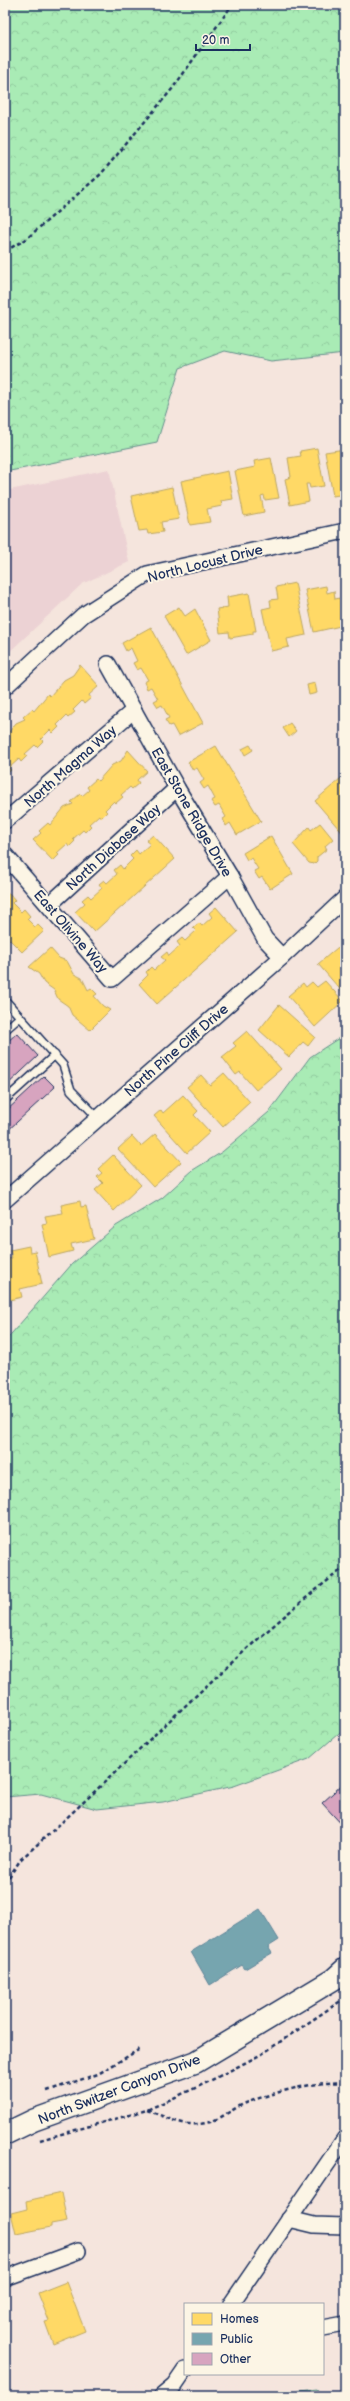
<svg xmlns="http://www.w3.org/2000/svg" width="350" height="2401" font-family="'Balsamiq Sans',sans-serif">
	<defs>
		<pattern id="forest-crowns" width="20" height="18" patternUnits="userSpaceOnUse"><rect width="20" height="18" fill="#a9ebb5"/><path d="M2 6a3 3 0 1 1 6 0M12 15a3 3 0 1 1 6 0" fill="none" stroke="#91ca9e"/></pattern>
	</defs>
	<rect width="100%" height="100%" fill="#f5e5dd"/>
	<filter id="ink" filterUnits="userSpaceOnUse"><feTurbulence type="fractalNoise" baseFrequency=".025" numOctaves="2"/><feDisplacementMap in="SourceGraphic" scale="8" xChannelSelector="R" yChannelSelector="G"/><feConvolveMatrix kernelMatrix="1 2 1 2 8 2 1 2 1" color-interpolation-filters="sRGB"/></filter>
	<g filter="url(#ink)">
		<path fill="#ecd2d4" d="M109,469L129,562L82,584L5,656V491Z"/>
		<g fill="url(#forest-crowns)" stroke="#628d8a">
			<path d="M5,5H345V353L271,361L225,351L180,368L157,442L5,472Z"/>
			<path d="M345,1034V1728L309,1759L234,1786L163,1802L97,1809L41,1794L5,1797V1341L72,1264L116,1226L162,1198L193,1170L222,1152L269,1112L310,1057Z"/>
			<path d="M317,2389L321,2396H273L276,2394Z"/>
		</g>
		<g fill="#ffd966" stroke="#bba664">
			<path d="M317,448L324,486L310,488L309,484H306L309,501L290,505L285,479L291,477L288,458L301,456L300,451Z"/>
			<path d="M345,449V494L333,496L325,452Z"/>
			<path d="M271,458L279,498L265,500L264,495L261,496L264,512L244,516L235,471L255,467L254,461Z"/>
			<path d="M228,471L233,499L221,501L222,506L207,509L210,522L190,525L181,481Z"/>
			<path d="M172,487L179,519L161,522L163,532L148,534L147,530L139,531L131,496Z"/>
			<path d="M295,583L306,635L287,639L289,647L271,651L262,609L271,607L270,600L278,599L276,587Z"/>
			<path d="M326,586L327,593L334,591L335,599L345,597V625L314,632L305,590Z"/>
			<path d="M249,593L256,631H253V634L230,638L229,632L220,633L217,609L228,607L227,597Z"/>
			<path d="M179,607L185,616L195,609L211,640L186,655L164,616Z"/>
			<path d="M151,627L203,723L178,736L172,725L169,726L165,720L169,718L162,705L158,707L154,701L158,699L151,687L147,689L144,682L148,680L141,668L137,670L133,663L137,661L131,648L126,651L122,643Z"/>
			<path d="M80,665L99,686L89,695L91,698L84,704L82,701L73,710L75,712L68,718L66,716L57,725L59,727L53,733L50,730L41,739L43,741L37,747L35,745L25,754L27,756L21,762L19,759L9,768L11,770L5,776V737L16,723L25,719L23,717L32,709L34,711L48,694L50,696L64,680L73,675Z"/>
			<path d="M315,683L317,693L309,695L307,685Z"/>
			<path d="M290,723L296,731L289,737L283,728Z"/>
			<path d="M250,745L253,750L245,755L242,749Z"/>
			<path d="M216,746L261,821L237,835L230,823L226,826L223,819L226,817L219,805L215,807L211,801L215,799L208,786L204,789L200,783L204,780L197,768L193,770L188,762Z"/>
			<path d="M128,750L147,771L137,780L139,783L132,789L130,787L121,795L123,797L116,803L114,801L105,810L107,812L101,818L99,815L89,824L91,826L85,832L83,830L73,839L75,841L69,847L67,844L57,853L59,855L53,861L33,840L41,833L39,831L48,823L50,825L64,808L73,804L71,802L80,794L82,796L89,790L87,787L96,779L98,781L112,765L121,761Z"/>
			<path d="M341,778L345,782V836L315,801Z"/>
			<path d="M320,823L333,839L325,846L327,849L317,857V861L314,864L309,863L293,844L309,827L311,830Z"/>
			<path d="M153,835L175,859L94,932L75,912L85,903L82,900L88,895L91,898L102,888L99,884L104,880L107,883L117,874L114,870L120,865L123,869L133,859L130,856L136,850L139,854L150,844L146,841Z"/>
			<path d="M271,836L293,874L270,889L262,877L259,879L254,871L258,869L251,858L247,860L243,853Z"/>
			<path d="M9,893L15,900L12,903L21,912L24,909L30,916L27,919L35,927L38,925L44,931L22,952L5,935V895Z"/>
			<path d="M216,907L238,932L157,1004L139,984L148,975L146,972L151,967L154,970L165,960L161,957L167,952L169,956L180,946L177,942L182,938L185,941L196,931L193,928L199,923L202,926L212,917L209,913Z"/>
			<path d="M50,948L59,958L67,961L74,974L82,978L88,990L91,988L97,994L94,996L103,1006L110,1010L90,1030L72,1015L68,1006L58,999L54,990L44,983L39,974L29,967Z"/>
			<path d="M337,948L343,954L345,952V995L318,964Z"/>
			<path d="M325,981L343,1001L315,1027L288,996L303,983L306,987L312,982L317,987Z"/>
			<path d="M279,1005L315,1037L308,1046L303,1042L289,1057L259,1030Z"/>
			<path d="M247,1031L281,1069L256,1090L240,1072L236,1075L222,1057L236,1046L233,1043Z"/>
			<path d="M224,1073L250,1102L223,1127L187,1087L201,1075L210,1085Z"/>
			<path d="M183,1095L198,1111L194,1115L210,1132L187,1153L154,1116L161,1110L163,1113Z"/>
			<path d="M155,1134L181,1162L153,1187L118,1149L132,1136L141,1146Z"/>
			<path d="M113,1155L141,1185L114,1211L95,1190L103,1183L97,1177L102,1173L98,1169Z"/>
			<path d="M80,1201L81,1207L86,1206L94,1239L71,1244L73,1251L49,1257L42,1224L47,1223L45,1216L63,1213L61,1205Z"/>
			<path d="M29,1246L30,1252L35,1251L42,1284L20,1289L22,1297L5,1301V1260L12,1258L10,1250Z"/>
			<path d="M61,2193L67,2221L51,2224V2227L16,2234L11,2213L27,2209L26,2201Z"/>
			<path d="M66,2282L85,2331L53,2344L45,2322L49,2321L38,2293Z"/>
		</g>
		<path fill="#76a5af" stroke="#5b8297" d="M260,1909L279,1940L268,1947L272,1953L245,1969L242,1965L210,1985L191,1952Z"/>
		<g fill="#d7a4bf" stroke="#1b2f5e">
			<path d="M17,1033L38,1056L5,1087V1044Z"/>
			<path d="M44,1076L55,1087L5,1133V1112Z"/>
			<path d="M345,1782V1828L322,1803Z"/>
		</g>
		<g fill="none" stroke-linecap="round" stroke-linejoin="round">
			<defs>
				<g id="lane">
					<path d="M5,1000L63,1065L71,1090L98,1118"/>
					<path d="M5,1030L20,1017"/>
					<path d="M5,1100L55,1055"/>
				</g>
				<g id="street">
					<path d="M108,664L177,788L230,876L265,939L282,957"/>
					<path d="M5,687L83,615L147,574L345,531"/>
					<path d="M5,821L134,710"/>
					<path d="M5,855L112,979L230,876"/>
					<path d="M49,905L177,788"/>
					<path d="M5,1200L282,957L345,898"/>
					<path d="M289,2219L314,2225L345,2226"/>
					<path d="M5,2278L78,2251"/>
					<path d="M231,2304L345,2138"/>
					<path d="M323,2328L345,2324"/>
					<path d="M162,2396L174,2386L185,2370"/>
				</g>
				<path id="secondary" d="M5,2134L34,2120L196,2062L334,1979L345,1969"/>
			</defs>
			<use href="#lane" stroke="#1b2f5e" stroke-width="10"/>
			<use href="#street" stroke="#1b2f5e" stroke-width="18"/>
			<use href="#secondary" stroke="#1b2f5e" stroke-width="24"/>
			<g stroke="#1b2f5e" stroke-width="2.5" stroke-dasharray="4 3" stroke-linecap="butt">
				<path d="M5,251L25,240L101,174L173,88L232,5"/>
				<path d="M5,1883L21,1859C130,1763 229,1656 345,1567"/>
				<path d="M47,2091L98,2074L140,2049"/>
				<path d="M147,2110C161,2115 175,2123 190,2124C217,2126 226,2111 246,2103C271,2093 319,2080 345,2083"/>
				<path d="M40,2140L147,2110L204,2084L262,2054L345,1998"/>
			</g>
			<use href="#lane" stroke="#fcf5e5" stroke-width="7"/>
			<use href="#street" stroke="#fcf5e5" stroke-width="15"/>
			<use href="#secondary" stroke="#fcf5e5" stroke-width="21"/>
		</g>
	</g>
	<g text-anchor="middle" stroke-width="4" stroke-linejoin="round" paint-order="stroke">
		<g font-size="14" fill="#1b2f5e" stroke="#fcf5e5">
			<text transform="translate(205 563) rotate(-14)" y="5">North Locust Drive</text>
			<text transform="translate(70 766) rotate(-41)" y="5">North Magma Way</text>
			<text transform="translate(192 812) rotate(60)" y="5">East Stone Ridge Drive</text>
			<text transform="translate(113 847) rotate(-42)" y="5">North Diabase Way</text>
			<text transform="translate(71 931) rotate(49)" y="5">East Olivine Way</text>
			<text transform="translate(176 1050) rotate(-41)" y="5">North Pine Cliff Drive</text>
			<text transform="translate(119 2089) rotate(-21)" y="5">North Switzer Canyon Drive</text>
		</g>
	</g>
	<rect width="350" height="2401" fill="none" stroke="#fcf5e5" stroke-width="20"/>
	<rect x="10" y="10" width="330" height="2381" fill="none" stroke="#1b2f5e" stroke-width="1.5" filter="url(#ink)"/>
	<rect x="184" y="2303" width="140" height="72" fill="#fcf5e5" stroke="#a2a6af"/>
	<rect x="192" y="2313" width="20" height="12" fill="#ffd966" stroke="#a2a6af"/>
	<text x="220" y="2323" font-size="12" fill="#1b2f5e">Homes</text>
	<rect x="192" y="2333" width="20" height="12" fill="#76a5af" stroke="#a2a6af"/>
	<text x="220" y="2343" font-size="12" fill="#1b2f5e">Public</text>
	<rect x="192" y="2353" width="20" height="12" fill="#d7a4bf" stroke="#a2a6af"/>
	<text x="220" y="2363" font-size="12" fill="#1b2f5e">Other</text>
	<path d="M196 44v6h54v-6" fill="none" stroke="#1b2f5e" stroke-width="2"/>
	<text x="202" y="44" font-size="12" fill="#1b2f5e" stroke="#fcf5e5" stroke-width="3" paint-order="stroke">20 m</text>
</svg>
